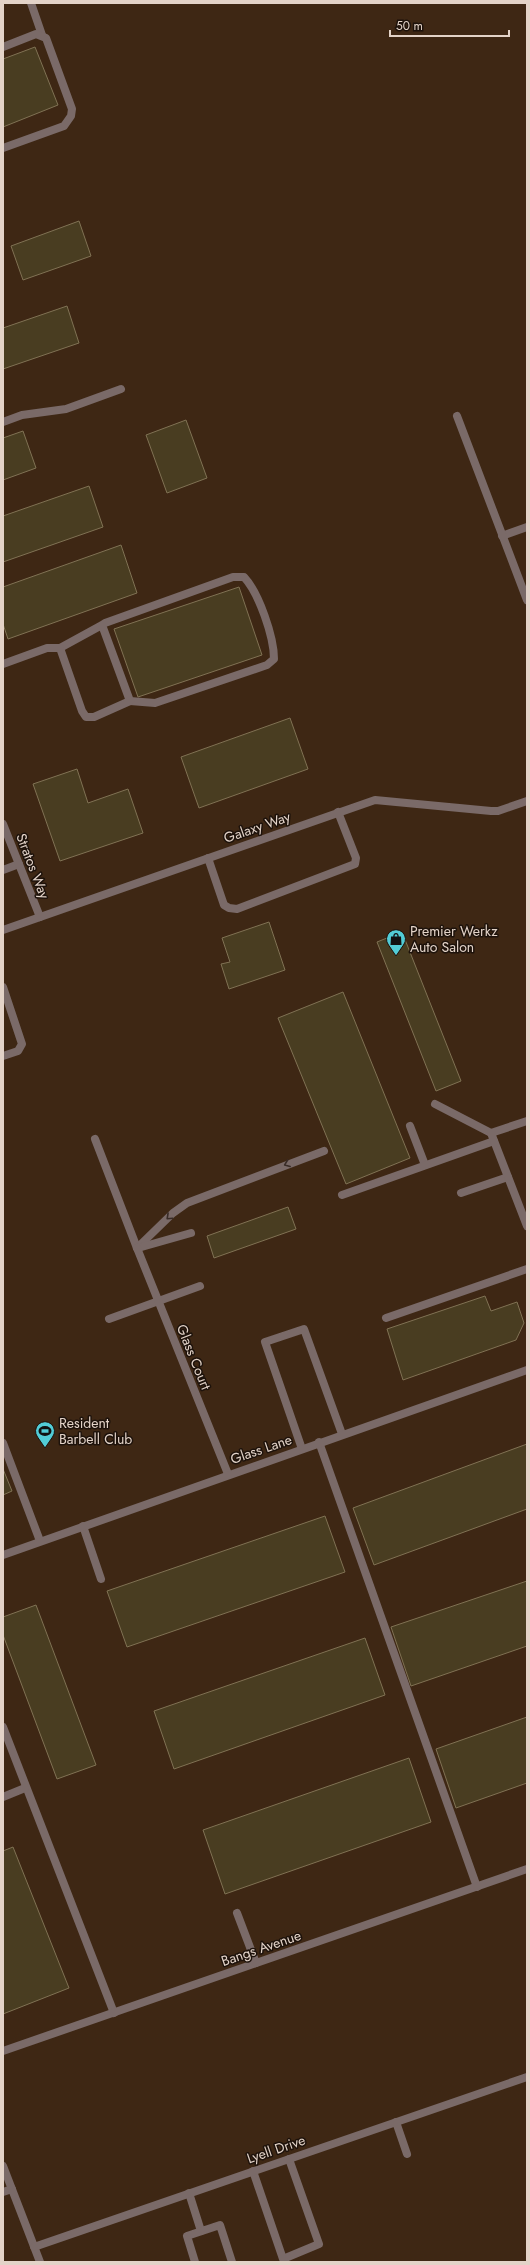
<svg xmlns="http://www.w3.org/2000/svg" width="530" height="2265" font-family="Jost,sans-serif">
	<rect width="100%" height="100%" fill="#3e2714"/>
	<g fill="#493d21" stroke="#807254">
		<path d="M35,47L58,105L3,127V59Z"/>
		<path d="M79,221L91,256L23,280L11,246Z"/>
		<path d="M67,306L79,343L3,369V328Z"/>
		<path d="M186,420L207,478L167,493L146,435Z"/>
		<path d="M23,431L36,468L3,480V438Z"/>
		<path d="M89,486L103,527L3,562V516Z"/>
		<path d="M121,545L137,593L8,639L3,624V587Z"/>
		<path d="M239,587L262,655L138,697L114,629Z"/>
		<path d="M290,718L308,769L199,808L181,757Z"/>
		<path d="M77,769L88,803L128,789L143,833L60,861L33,784Z"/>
		<path d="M269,922L285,970L229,989L221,964L230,962L222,938Z"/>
		<path d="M402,932L461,1081L436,1091L377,942Z"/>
		<path d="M343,992L410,1158L346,1184L278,1018Z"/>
		<path d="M288,1207L296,1229L214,1258L207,1236Z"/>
		<path d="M485,1296L491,1311L517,1302L524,1323L516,1340L403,1380L387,1329Z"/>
		<path d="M527,1444V1509L374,1565L353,1508Z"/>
		<path d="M3,1469L12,1491L3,1495Z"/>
		<path d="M325,1516L345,1572L127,1647L107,1591Z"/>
		<path d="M527,1581V1646L411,1686L391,1627Z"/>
		<path d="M36,1605L96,1765L57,1779L3,1635V1617Z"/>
		<path d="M365,1638L385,1695L174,1769L154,1711Z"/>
		<path d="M527,1717V1783L456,1808L436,1749Z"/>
		<path d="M409,1758L431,1822L225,1894L203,1830Z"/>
		<path d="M13,1847L69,1988L3,2014V1851Z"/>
	</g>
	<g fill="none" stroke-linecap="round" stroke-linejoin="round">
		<g stroke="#7a6a68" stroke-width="8">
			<path d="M31,3L42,35"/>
			<path d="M3,47L36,34L46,38L72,109L71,116L64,126L3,148"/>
			<path d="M3,422L22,415L66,409L121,389"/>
			<path d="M502,536L527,527"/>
			<path d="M60,648L102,625L105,623L233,577H244C259,593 274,637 274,659L267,665L155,703L130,701L102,625"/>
			<path d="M3,664L47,648H60L82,711L86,717H94L130,701"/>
			<path d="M208,858L224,905L229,908L237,909L355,864L356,858L338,812"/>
			<path d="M3,870L19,864"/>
			<path d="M3,987L22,1044L18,1051L3,1056"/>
			<path d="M435,1104L491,1133"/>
			<path d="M410,1126L425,1165"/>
			<path d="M95,1139L137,1248"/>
			<path d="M461,1193L508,1177"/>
			<path d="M342,1195L494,1141"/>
			<path d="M137,1248L173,1213L187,1203L324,1151"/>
			<path d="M138,1248L191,1233"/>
			<path d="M386,1318L527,1269"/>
			<path d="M109,1319L200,1286"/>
			<path d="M319,1442L477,1887"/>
			<path d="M3,1443L40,1541"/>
			<path d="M302,1449L265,1342L304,1329L342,1434"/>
			<path d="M83,1526L101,1579"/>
			<path d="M3,1727L114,2013"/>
			<path d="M3,1797L25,1788"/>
			<path d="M237,1913L256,1963"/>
			<path d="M396,2122L407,2154"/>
			<path d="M253,2171L283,2259L319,2244L289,2159"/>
			<path d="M3,2192L12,2189"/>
			<path d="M189,2193L201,2231"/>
			<path d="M195,2262L187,2236L220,2225L232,2262"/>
		</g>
		<g stroke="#7a6a68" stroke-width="8">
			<path d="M457,416L527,600"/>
			<path d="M3,824L40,917"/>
			<path d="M3,930L375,800L491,811H498L527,801"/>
			<path d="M527,1121L491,1133L527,1226"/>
			<path d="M137,1248L228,1474"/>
			<path d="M3,1555L527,1370"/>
			<path d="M3,2051L527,1869"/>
			<path d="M3,2166L40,2262"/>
			<path d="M34,2247L527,2077"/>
		</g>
	</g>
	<defs><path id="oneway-chevron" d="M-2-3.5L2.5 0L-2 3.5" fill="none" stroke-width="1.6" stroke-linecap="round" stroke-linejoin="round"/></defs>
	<g stroke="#392c27">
		<use href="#oneway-chevron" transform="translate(287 1164) rotate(159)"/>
		<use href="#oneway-chevron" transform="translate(169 1217) rotate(137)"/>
	</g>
	<defs>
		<symbol id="shop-pin" viewBox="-11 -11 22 30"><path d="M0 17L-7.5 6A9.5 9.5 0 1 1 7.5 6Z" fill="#52ccd6" stroke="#1d120b"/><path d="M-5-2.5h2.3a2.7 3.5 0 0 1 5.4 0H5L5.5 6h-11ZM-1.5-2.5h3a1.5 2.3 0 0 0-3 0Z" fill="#111"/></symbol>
		<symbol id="stadium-pin" viewBox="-11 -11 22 30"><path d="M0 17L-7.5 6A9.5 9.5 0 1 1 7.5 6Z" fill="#52ccd6" stroke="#1d120b"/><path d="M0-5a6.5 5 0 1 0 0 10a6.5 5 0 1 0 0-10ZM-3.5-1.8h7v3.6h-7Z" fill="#111"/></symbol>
	</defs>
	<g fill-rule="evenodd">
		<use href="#shop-pin" x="385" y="928" width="22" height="30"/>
		<use href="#stadium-pin" x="34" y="1420" width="22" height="30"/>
	</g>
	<g text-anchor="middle" stroke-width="3" stroke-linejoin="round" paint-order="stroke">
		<g font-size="14" fill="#e3d3c8" stroke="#1d120b">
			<text transform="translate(257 827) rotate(-19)" y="5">Galaxy Way</text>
			<text transform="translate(33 866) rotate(69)" y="5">Stratos Way</text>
			<text transform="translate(194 1357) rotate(68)" y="5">Glass Court</text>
			<text transform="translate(261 1449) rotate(-19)" y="5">Glass Lane</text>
			<text transform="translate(261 1948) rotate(-19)" y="5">Bangs Avenue</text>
			<text transform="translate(276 2149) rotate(-19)" y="5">Lyell Drive</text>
		</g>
		<g font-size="14" fill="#e3d3c8" stroke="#1d120b" text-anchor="start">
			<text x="410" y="936">Premier Werkz<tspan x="410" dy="16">Auto Salon</tspan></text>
			<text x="59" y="1428">Resident<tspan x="59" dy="16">Barbell Club</tspan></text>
		</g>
	</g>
	<rect width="530" height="2265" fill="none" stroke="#e3d3c8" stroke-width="8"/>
	<path d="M390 30v6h119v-6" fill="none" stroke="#e3d3c8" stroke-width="2"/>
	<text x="396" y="30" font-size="12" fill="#e3d3c8" stroke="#1d120b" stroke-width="3" paint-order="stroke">50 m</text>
</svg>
